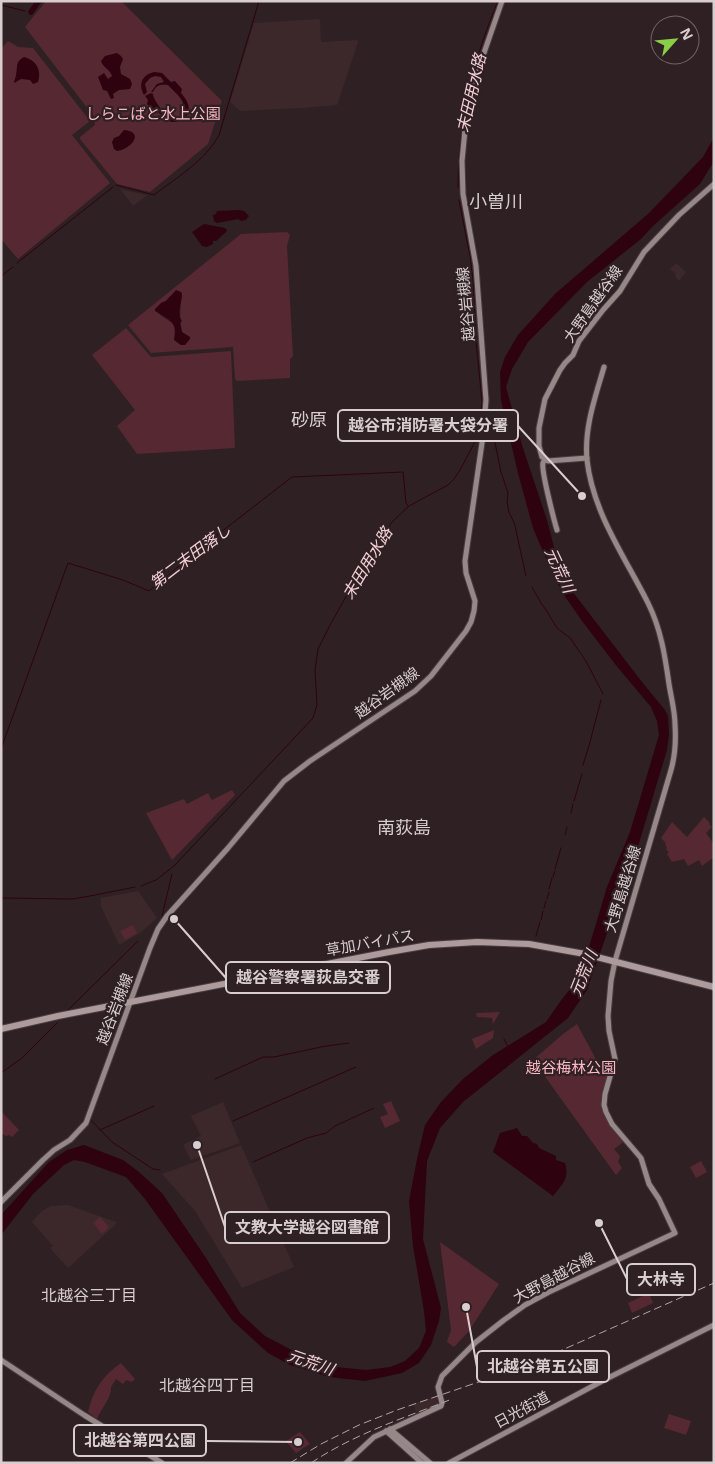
<svg xmlns="http://www.w3.org/2000/svg" width="715" height="1464" font-family="'Noto Sans','Noto Sans JP',sans-serif">
	<rect width="100%" height="100%" fill="#2e2023"/>
	<g fill="#3c282b">
		<path d="M319,19L320,21L321,42L357,40L358,42L337,105L302,108L240,111L230,102L254,23Z"/>
		<path d="M120,189L146,195H147L133,206Z"/>
		<path d="M676,263L686,272L679,281L675,276L676,274L670,269Z"/>
		<path d="M138,891L157,918L140,933L119,945L101,906V898Z"/>
		<path d="M223,1102L240,1143L191,1160L183,1145L201,1136L191,1116Z"/>
		<path d="M241,1145L294,1267L242,1288L195,1211L162,1174Z"/>
		<path d="M68,1205L116,1222V1224L68,1268L50,1248L53,1246L32,1222L42,1211L51,1206Z"/>
		<path d="M437,1396L438,1404L437,1406L417,1414L413,1404Z"/>
	</g>
	<g fill="#562832" fill-rule="evenodd">
		<path d="M46,1H121L222,101L208,144L150,192L117,184L80,139V137L95,125V118L25,27Z"/>
		<path d="M8,41L18,47L33,48L90,121L72,135L110,183L18,259L1,239V49Z"/>
		<path d="M287,232L290,235L287,246L293,356L290,359V378L237,381L235,379L233,347L151,353L128,325L241,234ZM170,296L181,300C180,312 180,321 182,332L186,335L181,345L174,340C178,321 171,324 158,313L161,303L166,301Z"/>
		<path d="M126,328L151,357L231,351L235,448L137,454L117,426L135,410L92,355Z"/>
		<path d="M232,790L235,795L172,860L146,813L184,799L187,804L208,793L212,800Z"/>
		<path d="M704,817L710,823L709,824L712,827L706,833L714,844V857L702,866L699,860L688,866L684,859L672,862L667,854L669,853L666,849L667,848L665,844L666,843L661,838L672,822L687,837Z"/>
		<path d="M133,925L137,933L125,940L120,931Z"/>
		<path d="M500,1012L493,1024L492,1018L477,1017L476,1013Z"/>
		<path d="M577,1024L598,1063L605,1060L610,1071L602,1105L605,1116L625,1141L614,1149L620,1156L618,1162L622,1168L616,1175L533,1060L563,1034Z"/>
		<path d="M494,1030L493,1038L476,1049L472,1039Z"/>
		<path d="M391,1101L400,1121L385,1128L380,1117L388,1114L383,1104Z"/>
		<path d="M1,1111L19,1130L12,1137L9,1135L6,1136L1,1133Z"/>
		<path d="M701,1161L707,1172L696,1178L690,1167Z"/>
		<path d="M100,1217L109,1227L102,1234L93,1223Z"/>
		<path d="M440,1242L499,1284L469,1331L454,1347L447,1342L451,1330Z"/>
		<path d="M649,1293L653,1303L632,1313L628,1303Z"/>
		<path d="M121,1363L135,1379L132,1382L126,1380L123,1384L116,1379L111,1387C112,1398 101,1408 97,1419L88,1412C92,1392 103,1375 121,1363Z"/>
		<path d="M669,1414L691,1421L686,1435L664,1428Z"/>
		<path d="M300,1432L310,1444L296,1453L286,1441Z"/>
	</g>
	<g fill="#2e020f">
		<path d="M117,53L121,56L123,59L120,67L121,74L130,79L132,84L130,89L119,90L113,94L114,98L111,99L107,91L103,90L98,77L104,73L108,79L112,76C110,69 103,68 101,61L105,56Z"/>
		<path d="M24,57C36,60 42,70 38,82L33,84L30,80L21,79L14,83C14,80 16,77 16,75C18,66 15,62 24,57Z"/>
		<path d="M154,72L162,73L171,82L175,81L182,89L181,93C187,100 193,109 185,118L182,115C189,102 176,94 168,85C161,84 156,85 153,92H151L157,84L164,82L161,77L155,76L150,78L145,84L147,92L144,95C138,84 142,75 154,72Z"/>
		<path d="M151,93L153,94C153,100 166,117 173,118C176,118 178,117 181,116L184,119C172,126 166,120 158,112L157,113L153,111L147,104L148,100L145,96Z"/>
		<path d="M124,130C146,132 130,150 117,151L114,149L112,142L114,138L119,136Z"/>
		<path d="M714,137V161L700,184L653,226L641,239L587,282L528,342L512,369L506,387L522,445L547,520L557,559L572,591L642,682L665,710L668,716L669,734L667,750L639,843L587,990L568,1018L463,1102L440,1128L427,1161L423,1239L441,1308L439,1321L431,1345L419,1363L402,1373L365,1381L329,1377L290,1365L268,1353L232,1320L145,1199L126,1177L85,1162L74,1160L64,1165L33,1194L1,1235V1215L49,1162L67,1150L84,1145L123,1160L139,1172L162,1193L206,1258L240,1313L265,1336L305,1357L336,1367L366,1370L390,1367L405,1361L419,1348L426,1331L424,1311L413,1246L409,1201L417,1159L425,1125L441,1102L463,1079L493,1055L546,1022L562,999L580,977L607,887L630,832L659,735L657,721L651,707L615,664L582,621L560,589L547,561L533,528L518,473L501,400L500,372L505,357L518,335L555,294L649,213L703,157Z"/>
		<path d="M239,210L244,211L249,216L246,220L241,221L238,219L217,223L214,221L213,215L216,214L217,211Z"/>
		<path d="M204,224L225,228L227,230L226,232L216,241H213V244L207,247L202,246L192,232Z"/>
		<path d="M176,290L181,292L182,294C182,304 176,313 182,321L180,323L182,332L190,337V339L185,345H181L174,340C178,321 169,320 155,311V309L161,303L166,301Z"/>
		<path d="M517,1128L522,1136H527L533,1143L537,1144L539,1148L556,1156V1160L565,1163C570,1179 562,1184 553,1196L493,1152L500,1133Z"/>
	</g>
	<path fill="#2e2023" d="M560,559L564,568L551,575L547,566Z"/>
	<g fill="none" stroke-linecap="round" stroke-linejoin="round">
		<g stroke="#2e020f" stroke-width="1">
			<path d="M1,5L25,11"/>
			<path d="M116,185L154,195C176,178 206,160 219,135L259,1"/>
			<path d="M458,188C458,124 473,60 498,1"/>
			<path d="M17,263L113,187"/>
			<path d="M1,276L13,267"/>
			<path d="M494,438L501,472L508,493L507,502L509,512L515,525"/>
			<path d="M515,526L526,576"/>
			<path d="M532,587L541,603L549,614"/>
			<path d="M549,615L557,628L570,638L577,648"/>
			<path d="M577,648L586,661L603,694"/>
			<path d="M591,738L601,700"/>
			<path d="M1,749L68,563L123,580L149,591L203,546L292,477L403,472L406,503L408,506"/>
			<path d="M583,765L591,739"/>
			<path d="M574,801L582,774"/>
			<path d="M571,813L573,804"/>
			<path d="M565,835L567,827"/>
			<path d="M555,869L561,848"/>
			<path d="M553,877L555,871"/>
			<path d="M141,886L156,880L174,866L313,718L317,705L315,670L318,649L330,625L373,549L392,522L409,506L448,485L454,479L460,470L478,436L482,402L476,341L473,281L470,256L459,200"/>
			<path d="M549,889L552,878"/>
			<path d="M1,898L72,899L90,896L135,887"/>
			<path d="M547,899L549,892"/>
			<path d="M544,908L546,901"/>
			<path d="M162,916L172,874"/>
			<path d="M541,920L543,911"/>
			<path d="M536,936L540,922"/>
			<path d="M68,1010L138,941"/>
			<path d="M504,1039L508,1047"/>
			<path d="M1,1073L22,1058L57,1023"/>
			<path d="M215,1079L263,1057H274L326,1046L349,1043"/>
			<path d="M91,1120L112,1142L153,1169L160,1170"/>
			<path d="M233,1121L356,1067"/>
			<path d="M100,1130L154,1106"/>
			<path d="M253,1162L307,1138L326,1133L335,1126L374,1108"/>
		</g>
		<path stroke="#2e020f" stroke-width="5.5" d="M31,12L39,1"/>
		<defs>
			<g id="major">
				<path d="M587,458L548,461L542,457L539,446V428L545,399L560,370L565,363L573,355L579,341L603,310L620,291L644,252L679,215L714,184"/>
				<path d="M545,460C544,461 543,462 543,463C541,470 554,520 557,530"/>
				<path d="M1,1202L43,1160L54,1150L70,1140L86,1123L150,948L158,929L167,916L228,848L284,781L310,761L415,691L431,676L466,631L471,622L474,611L475,601L466,573L465,561L483,436L486,400L476,266L463,194L462,161L465,130L477,73L502,1"/>
				<path d="M1,1360L84,1415L162,1463"/>
				<path d="M390,1429L430,1463"/>
				<path d="M386,1431L422,1463"/>
				<path d="M346,1463L374,1437L441,1406L442,1403L438,1387L442,1376L476,1342L504,1320L525,1305L549,1292L675,1233L659,1199L649,1184L641,1158L612,1124L606,1112L604,1105L605,1094L615,1059L609,1031L608,1016L611,981L615,961L671,770C675,756 676,740 675,725C675,711 671,697 669,684C665,656 661,629 648,603C625,557 593,513 587,460C584,428 595,398 604,367"/>
				<path d="M449,1463L606,1379L714,1325"/>
			</g>
			<path id="highway" d="M1,1029L58,1016L389,952L429,945L477,942L529,944L585,954L714,987"/>
		</defs>
		<use href="#major" stroke="#493c3f" stroke-width="7"/>
		<use href="#highway" stroke="#493c3f" stroke-width="8"/>
		<use href="#major" stroke="#968789" stroke-width="5"/>
		<use href="#highway" stroke="#ac9a9c" stroke-width="6"/>
		<g stroke="#b0a5a7" stroke-width="1" stroke-dasharray="8 4" stroke-linecap="butt">
			<path d="M290,1463L321,1444L359,1425L397,1410L528,1365L714,1283"/>
			<path d="M311,1463C354,1434 404,1418 452,1399"/>
		</g>
	</g>
	<g text-anchor="middle" stroke-width="4.5" stroke-linejoin="round" paint-order="stroke">
		<g font-size="15" fill="#feb8c4" stroke="#2e2023">
			<text x="153" y="119">しらこばと水上公園</text>
			<text x="571" y="1073">越谷梅林公園</text>
		</g>
		<g font-size="15" fill="#d8ced0" stroke="#2e2023">
			<text transform="translate(466 304) rotate(-95)" y="5">越谷岩槻線</text>
			<text transform="translate(593 304) rotate(-55)" y="5">大野島越谷線</text>
			<text transform="translate(387 693) rotate(-36)" y="5">越谷岩槻線</text>
			<text transform="translate(623 889) rotate(-73)" y="5">大野島越谷線</text>
			<text transform="translate(370 943) rotate(-10)" y="5">草加バイパス</text>
			<text transform="translate(115 1009) rotate(-69)" y="5">越谷岩槻線</text>
			<text transform="translate(554 1278) rotate(-28)" y="5">大野島越谷線</text>
			<text transform="translate(522 1410) rotate(-28)" y="5">日光街道</text>
		</g>
		<g font-size="16" font-style="italic" fill="#f4d0d6" stroke="#2e2023">
			<text transform="translate(471 93) rotate(-77)" y="6">末田用水路</text>
			<text transform="translate(190 556) rotate(-37)" y="6">第二末田落し</text>
			<text transform="translate(367 563) rotate(-59)" y="6">末田用水路</text>
			<text transform="translate(560 570) rotate(65)" y="6">元荒川</text>
			<text transform="translate(583 973) rotate(-68)" y="6">元荒川</text>
			<text transform="translate(311 1362) rotate(19)" y="6">元荒川</text>
		</g>
		<g font-size="16" fill="#d8ced0" stroke="#2e2023">
			<text x="89" y="1301">北越谷三丁目</text>
			<text x="207" y="1391">北越谷四丁目</text>
		</g>
		<g font-size="18" fill="#d8ced0" stroke="#2e2023">
			<text x="496" y="208">小曽川</text>
			<text x="309" y="426">砂原</text>
			<text x="404" y="834">南荻島</text>
		</g>
	</g>
	<path fill="none" stroke="#d8ced0" stroke-width="2" d="M582 496L518 426M174 919L226 978M197 1145L225 1227M599 1223L627 1279M466 1307L477 1367M298 1442L206 1441"/>
	<g fill="#d8ced0" stroke="#2e2023" stroke-width="2">
		<circle cx="582" cy="496" r="5"/>
		<circle cx="174" cy="919" r="5"/>
		<circle cx="197" cy="1145" r="5"/>
		<circle cx="599" cy="1223" r="5"/>
		<circle cx="466" cy="1307" r="5"/>
		<circle cx="298" cy="1442" r="5"/>
	</g>
	<g fill="#2e2023" stroke="#d8ced0" stroke-width="2">
		<rect x="338" y="410" width="180" height="31" rx="5"/>
		<rect x="226" y="962" width="164" height="31" rx="5"/>
		<rect x="225" y="1212" width="164" height="31" rx="5"/>
		<rect x="627" y="1264" width="68" height="31" rx="5"/>
		<rect x="477" y="1351" width="132" height="31" rx="5"/>
		<rect x="74" y="1425" width="132" height="31" rx="5"/>
	</g>
	<g font-size="16" text-anchor="middle" font-weight="bold" fill="#d8ced0">
		<text x="428" y="431">越谷市消防署大袋分署</text>
		<text x="308" y="983">越谷警察署荻島交番</text>
		<text x="307" y="1233">文教大学越谷図書館</text>
		<text x="661" y="1285">大林寺</text>
		<text x="543" y="1372">北越谷第五公園</text>
		<text x="140" y="1446">北越谷第四公園</text>
	</g>
	<rect width="715" height="1464" fill="none" stroke="#d8ced0" stroke-width="5"/>
	<g transform="translate(675 40) rotate(63)"><circle r="24" fill="#2e2023" stroke="#726668"/>
	<path d="M0-4L9 19L0 12L-9 19Z" fill="#8ace47"/>
	<text y="-8" font-size="14" font-weight="bold" text-anchor="middle" fill="#d8ced0">N</text>
	</g>
</svg>
